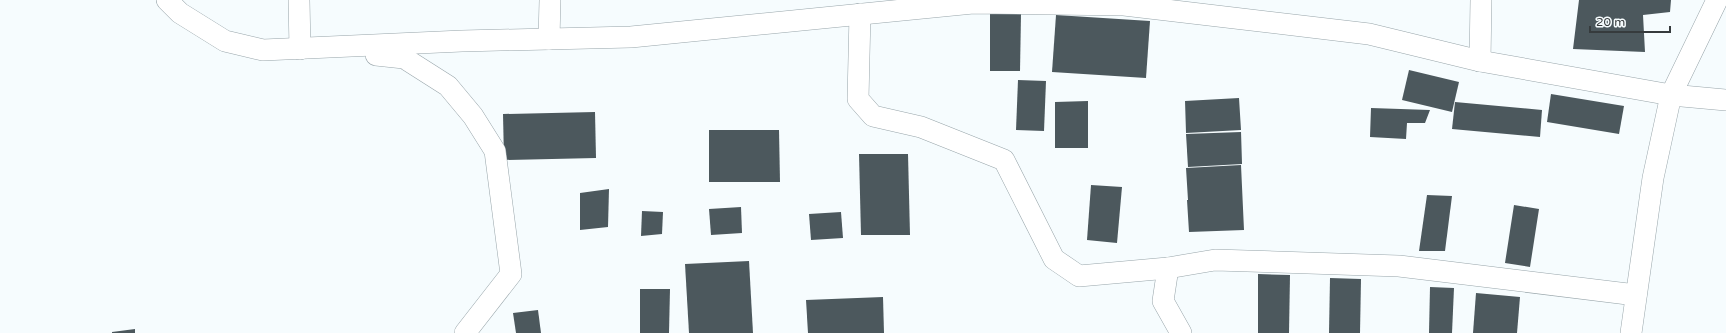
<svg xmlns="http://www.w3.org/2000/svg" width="1726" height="333" font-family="'Varela Round',sans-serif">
	<rect width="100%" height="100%" fill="#f6fcfe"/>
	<g fill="#4c585d">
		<path d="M1579,0H1671L1670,12L1643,15L1645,52L1573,49Z"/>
		<path d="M990,13L1021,14L1020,71H990Z"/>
		<path d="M1056,15L1150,21L1146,78L1052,72Z"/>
		<path d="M1409,70L1459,82L1452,112L1402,100Z"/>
		<path d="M1018,80L1046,81L1044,131L1016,130Z"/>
		<path d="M1551,94L1624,106L1619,134L1547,122Z"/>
		<path d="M1239,98L1241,130L1186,133L1185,101Z"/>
		<path d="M1088,101V148H1055V102Z"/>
		<path d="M1455,102L1542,110L1540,137L1452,129Z"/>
		<path d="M1371,108L1430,110L1425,123H1407L1406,139L1370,137Z"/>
		<path d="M595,112L596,158L504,160L503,114Z"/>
		<path d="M709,130H779L780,182H709Z"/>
		<path d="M1241,132L1242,164L1188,167L1186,134Z"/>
		<path d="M859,154H908L910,235H861Z"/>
		<path d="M1241,165L1244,230L1189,232L1187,200L1237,198L1188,200L1186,168Z"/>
		<path d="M1091,185L1122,187L1117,243L1087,240Z"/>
		<path d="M609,189L608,227L580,230V193Z"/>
		<path d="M1427,195L1452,196L1445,251H1419Z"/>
		<path d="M1514,205L1539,209L1530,267L1505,263Z"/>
		<path d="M741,207L742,233L711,235L709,209Z"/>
		<path d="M642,211L663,212L662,234L641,236Z"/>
		<path d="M841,212L843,238L811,240L809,214Z"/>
		<path d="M749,261L753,333H689L685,264Z"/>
		<path d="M1258,274L1290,275L1289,333H1258Z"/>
		<path d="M1330,278L1361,279L1360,333H1329Z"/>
		<path d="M1430,287L1454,288L1452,333H1429Z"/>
		<path d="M640,289H670L669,333H640Z"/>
		<path d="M1476,293L1520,297L1517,333H1473Z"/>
		<path d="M883,297L884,333H808L806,300Z"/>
		<path d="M538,310L541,333H516L513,313Z"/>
		<path d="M135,329V333H112V332Z"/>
	</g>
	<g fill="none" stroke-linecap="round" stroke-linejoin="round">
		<defs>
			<g id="street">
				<path d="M167,0L180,13L225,41L263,50L462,41L631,37L973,3L1124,5L1369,34L1480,61L1671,95L1726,100"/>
				<path d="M299,0L300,49"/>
				<path d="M860,14L858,99L873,116L921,127L1004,160L1054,259L1079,276L1168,268"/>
				<path d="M549,39L550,0"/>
				<path d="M376,55L404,58L448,86L473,116L495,151L511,274L465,333"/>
				<path d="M1480,61L1481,0"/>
				<path d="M1181,333L1163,301L1168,268L1215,260L1399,266L1636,295"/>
				<path d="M1631,333L1653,178L1671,95L1717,0"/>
			</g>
		</defs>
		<use href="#street" stroke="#98a5aa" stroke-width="22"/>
		<use href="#street" stroke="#fff" stroke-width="21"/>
	</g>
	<path d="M1590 26v6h80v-6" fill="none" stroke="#363b3d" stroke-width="2"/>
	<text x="1596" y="26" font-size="12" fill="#363b3d" stroke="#f6fcfe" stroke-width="3" paint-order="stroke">20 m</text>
</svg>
